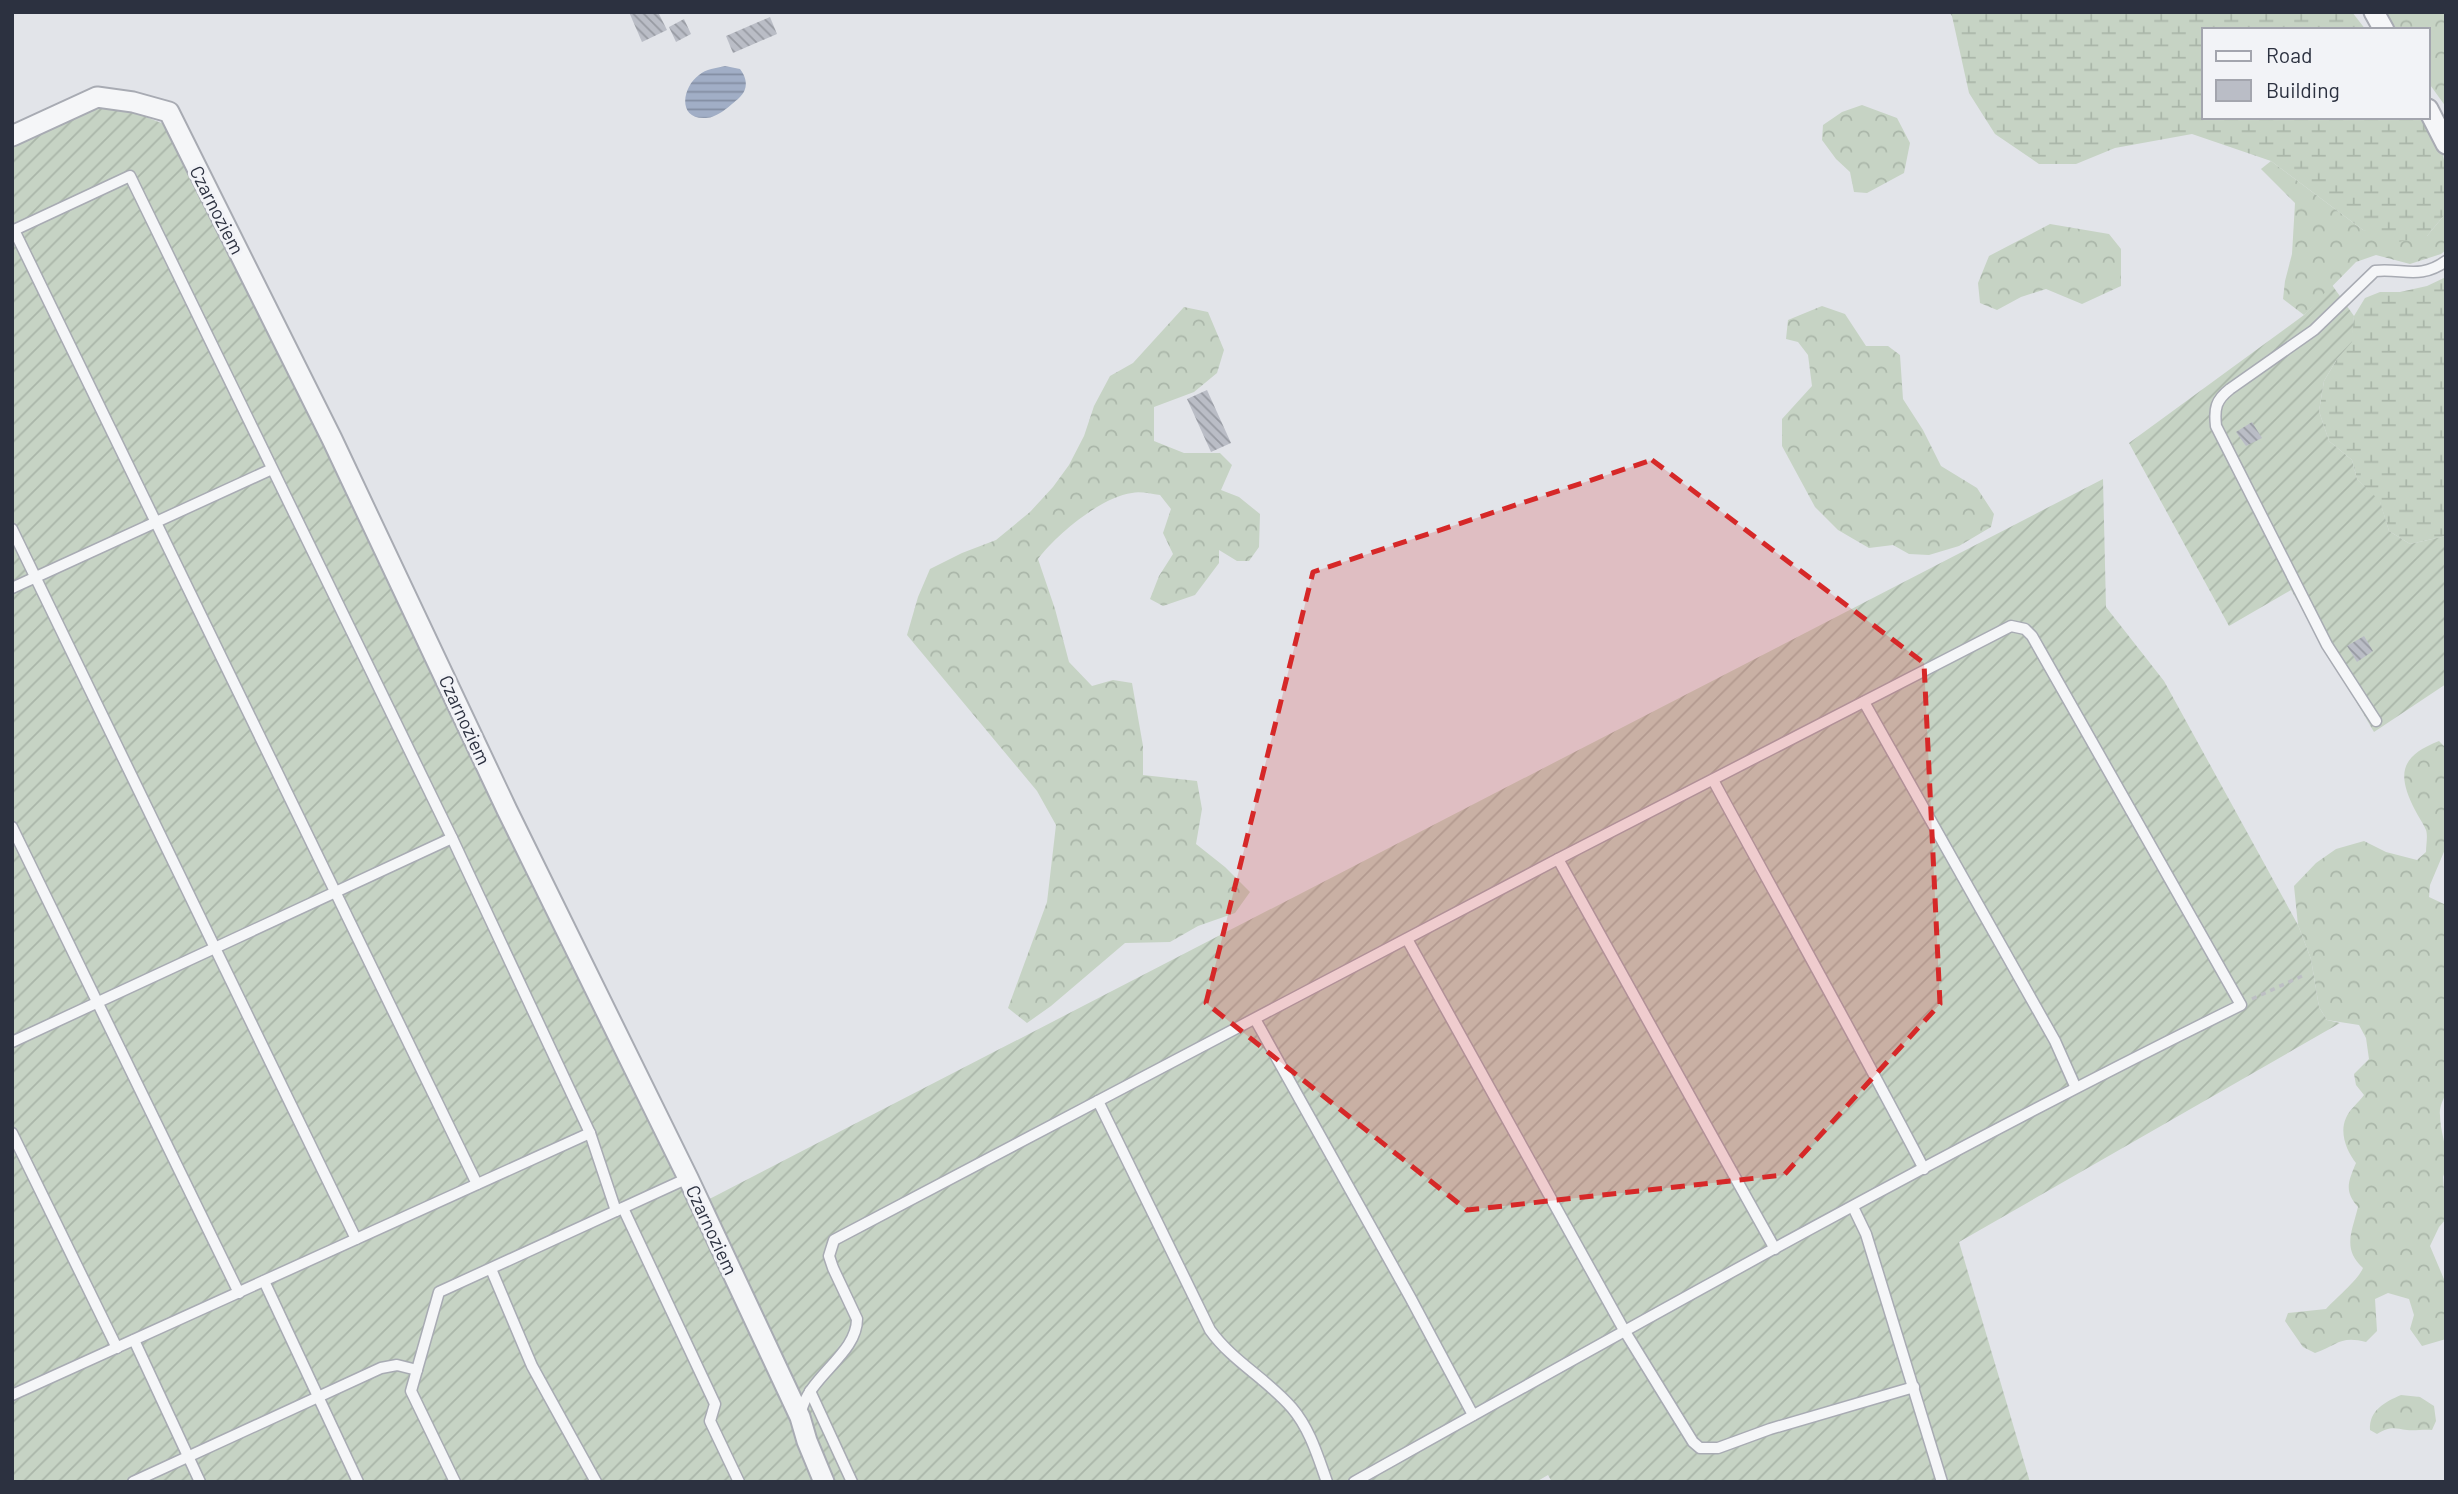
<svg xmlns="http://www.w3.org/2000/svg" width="2458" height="1494" font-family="Barlow,sans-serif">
	<defs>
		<pattern id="forest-crowns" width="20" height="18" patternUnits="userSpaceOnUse" patternTransform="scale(1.75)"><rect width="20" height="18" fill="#c6d3c4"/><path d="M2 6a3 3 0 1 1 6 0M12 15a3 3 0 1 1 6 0" fill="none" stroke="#aab6a9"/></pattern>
		<pattern id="wetland-marsh" width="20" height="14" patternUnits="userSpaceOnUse" patternTransform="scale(1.75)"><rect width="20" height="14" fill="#c6d3c4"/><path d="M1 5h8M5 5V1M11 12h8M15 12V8" fill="none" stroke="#aab6a9"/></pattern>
		<pattern id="garden-furrows" width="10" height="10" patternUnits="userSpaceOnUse" patternTransform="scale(1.75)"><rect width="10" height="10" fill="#c6d3c4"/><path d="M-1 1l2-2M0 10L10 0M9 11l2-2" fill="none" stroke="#aab6a9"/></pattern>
		<pattern id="water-rules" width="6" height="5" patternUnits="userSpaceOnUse" patternTransform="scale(1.75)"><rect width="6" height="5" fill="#a1aec6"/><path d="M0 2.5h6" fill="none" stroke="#838ea2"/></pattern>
		<pattern id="building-back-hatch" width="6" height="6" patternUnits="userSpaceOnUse" patternTransform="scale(1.75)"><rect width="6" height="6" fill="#babdc6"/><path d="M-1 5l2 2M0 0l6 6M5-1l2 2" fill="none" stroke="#979aa2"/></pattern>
	</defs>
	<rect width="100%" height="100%" fill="#e2e4e9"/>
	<g fill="url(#forest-crowns)">
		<path d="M2379,12H2446V107L2428,82V30H2391Z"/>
		<path d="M1862,105L1897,118L1910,143L1904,173L1867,193L1854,192L1850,172L1836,159L1822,140L1823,125L1842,112Z"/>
		<path d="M2271,161L2363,230L2427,236L2446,213V250L2441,254L2410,264L2376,255L2356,262L2304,315L2283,299L2285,281L2292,254L2295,203L2261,169Z"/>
		<path d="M2050,224L2109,234L2121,249V286L2082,304L2046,289L2021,297L1997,310L1980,303L1978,283L1989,256Z"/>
		<path d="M1822,306L1845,314L1866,346H1888L1900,355L1903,399L1923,430L1941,466L1977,488L1994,514L1991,527L1959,546L1929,555L1909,554L1893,545L1869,548L1838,530L1815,507L1782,446V419L1812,386L1808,355L1798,342L1786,339L1788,320Z"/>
		<path d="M1184,307L1208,312L1224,350L1217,373L1194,392L1154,407V441L1184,453H1220L1232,465L1221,490L1239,497L1260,514L1259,547L1249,561H1237L1219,550V563L1195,595L1163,606L1150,599L1159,576L1173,554L1163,533L1171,509L1160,495C1151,494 1140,491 1132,493C1101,497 1056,535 1038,559L1055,609L1069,662L1092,686L1113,680L1132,683L1143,746V775L1197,781L1202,809L1196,844L1225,867L1250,892L1235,913L1198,926L1170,942L1125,943L1051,1006L1027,1023L1008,1008L1047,902L1056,825L1037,791L907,635L918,597L930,569L962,553L996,540L1030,512L1053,487L1069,465L1084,436L1094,406L1110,376L1133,363Z"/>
		<path d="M2439,741L2446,748V847L2430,885L2429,897L2446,905V1093C2443,1100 2439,1108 2440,1115C2440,1136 2452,1156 2443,1177L2446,1219L2439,1227L2430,1246L2446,1284V1339L2422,1346L2410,1329L2414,1315L2409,1299L2388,1293L2375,1299L2377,1331L2366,1342C2341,1335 2337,1345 2315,1353L2303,1347L2285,1321L2288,1313L2326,1309C2336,1298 2358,1280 2363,1268C2342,1249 2352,1232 2358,1207C2344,1191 2348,1182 2356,1163C2347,1152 2339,1133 2346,1118C2349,1110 2359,1102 2364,1095L2356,1085L2354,1074L2369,1059L2366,1038L2359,1025L2327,1020L2319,1007L2311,959L2298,925L2294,886L2316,863L2336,849L2364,841L2386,852L2417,860L2426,852C2426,845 2428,836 2426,830C2423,823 2418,816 2415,810C2396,773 2401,756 2439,741Z"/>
		<path d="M2401,1395L2420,1397L2434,1406L2436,1421L2432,1430C2424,1429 2414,1431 2407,1430C2394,1428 2390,1426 2377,1434L2370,1430C2369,1410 2385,1402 2401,1395Z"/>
	</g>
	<g fill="url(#wetland-marsh)">
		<path d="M1949,12H2352L2366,30H2204V117H2426C2449,153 2446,173 2446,213L2427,236L2398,242L2363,230L2271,161L2192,134L2115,148L2076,164H2039L1995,134L1969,93L1952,16Z"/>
		<path d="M2446,277V536L2410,544L2389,531L2380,502L2357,479L2352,460L2329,441L2319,411L2324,381L2337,359L2351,342L2354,316L2365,298L2380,292H2400L2427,286Z"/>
	</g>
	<g fill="url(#garden-furrows)">
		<path d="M108,107L133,112L164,124L276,337L694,1207L2103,479L2106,607L2164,681L2298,925L2311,959L2319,1007L2327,1020L2340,1023L1959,1242L2030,1482H1552L1548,1475L1536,1482H12V144L85,112Z"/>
		<path d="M2332,285L2354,316L2352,342L2337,359L2324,381L2319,411L2329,441L2352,460L2357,479L2380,501L2389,531L2410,544L2446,536V684L2374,732L2291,590L2229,626L2129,443L2304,315Z"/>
	</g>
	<path fill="url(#water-rules)" d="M725,66L740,69C747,78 749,89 739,98C731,105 717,118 706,118C677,120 682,87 699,75C706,69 716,68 725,66Z"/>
	<g fill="url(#building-back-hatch)">
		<path d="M629,12H658L667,30L642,42Z"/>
		<path d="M770,17L777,34L733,53L726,36Z"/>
		<path d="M684,19L691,34L676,42L669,27Z"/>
		<path d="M1207,390L1231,443L1211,452L1187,399Z"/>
		<path d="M2252,422L2262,438L2246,446L2236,432Z"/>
		<path d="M2364,636L2373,651L2357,662L2347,646Z"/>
	</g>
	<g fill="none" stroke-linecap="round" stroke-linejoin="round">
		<defs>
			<g id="lane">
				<path d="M14,230L477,1184"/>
				<path d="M12,231L130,176L452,838L590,1133L616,1211"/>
				<path d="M12,529L356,1239"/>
				<path d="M12,588L272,469"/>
				<path d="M1864,702L2055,1041L2075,1086"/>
				<path d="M2376,721L2327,645L2216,426C2214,408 2216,400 2230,389L2314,330L2375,271C2403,268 2420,280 2446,261"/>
				<path d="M1713,780C1783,909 1856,1038 1924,1169"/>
				<path d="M12,827L239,1293"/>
				<path d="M1558,859L1775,1249"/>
				<path d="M1407,939L1624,1330L1693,1442L1700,1448H1718L1770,1429L1914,1387"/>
				<path d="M1255,1019L1410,1297L1473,1415"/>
				<path d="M12,1042L452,838"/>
				<path d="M12,1133L117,1348"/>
				<path d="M1853,1207L1866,1234L1942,1482"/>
				<path d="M623,1208L715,1404L710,1421L739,1482"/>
				<path d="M491,1269L532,1366L596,1482"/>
				<path d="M264,1281L358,1482"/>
				<path d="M134,1340L200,1482"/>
				<path d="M810,1391L852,1482"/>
				<path d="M12,1395L590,1133"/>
				<path d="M801,1412C809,1376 857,1354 857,1319L833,1268L829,1256L834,1240L1098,1101"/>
				<path d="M133,1482L381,1368L397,1365L417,1370"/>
				<path d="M455,1482L411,1391L439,1292L688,1178"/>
				<path d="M1327,1482C1318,1457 1310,1429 1292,1408C1267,1379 1232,1361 1210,1330L1098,1101L1558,859L2011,626L2025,629L2032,636L2241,1005C1940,1153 1647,1318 1354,1482"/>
			</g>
			<g id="street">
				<path d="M2374,12L2384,30"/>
				<path d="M2428,109L2446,144"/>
				<path d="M12,136L97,97L133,102L169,112L332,439L507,810L688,1178L800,1417L807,1441L824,1482"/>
			</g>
		</defs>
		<use href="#lane" stroke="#a8abb3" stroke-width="13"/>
		<use href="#street" stroke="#a8abb3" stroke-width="23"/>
		<path stroke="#bdbfc4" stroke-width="3.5" stroke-dasharray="5 5" stroke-linecap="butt" d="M2252,999L2302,976"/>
		<use href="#lane" stroke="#f5f6f8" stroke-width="10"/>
		<use href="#street" stroke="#f5f6f8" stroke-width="19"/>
	</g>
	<path fill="#d62828" fill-opacity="0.2" stroke="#d62828" stroke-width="5" stroke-dasharray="14 9" stroke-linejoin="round" d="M1652,460L1924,663L1940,1004L1784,1175L1467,1210L1206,1003L1313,572Z"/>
	<g text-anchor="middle" stroke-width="6" stroke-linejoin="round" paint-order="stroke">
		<g font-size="19" fill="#2c3140" stroke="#f2f3f7">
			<text transform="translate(217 210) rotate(63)" y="7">Czarnoziem</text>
			<text transform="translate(465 720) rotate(65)" y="7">Czarnoziem</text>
			<text transform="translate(712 1230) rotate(65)" y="7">Czarnoziem</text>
		</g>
	</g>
	<rect width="2458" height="1494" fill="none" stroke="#2c3140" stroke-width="28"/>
	<rect x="2202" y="28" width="228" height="91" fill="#f2f3f7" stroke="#a3a5ae" stroke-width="2"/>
	<rect x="2216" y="51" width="35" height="10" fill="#f5f6f8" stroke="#a3a5ae" stroke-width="2"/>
	<text x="2266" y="63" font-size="21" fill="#2c3140">Road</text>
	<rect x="2216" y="80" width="35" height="21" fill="#babdc6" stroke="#a3a5ae" stroke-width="2"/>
	<text x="2266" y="98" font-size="21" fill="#2c3140">Building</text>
</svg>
